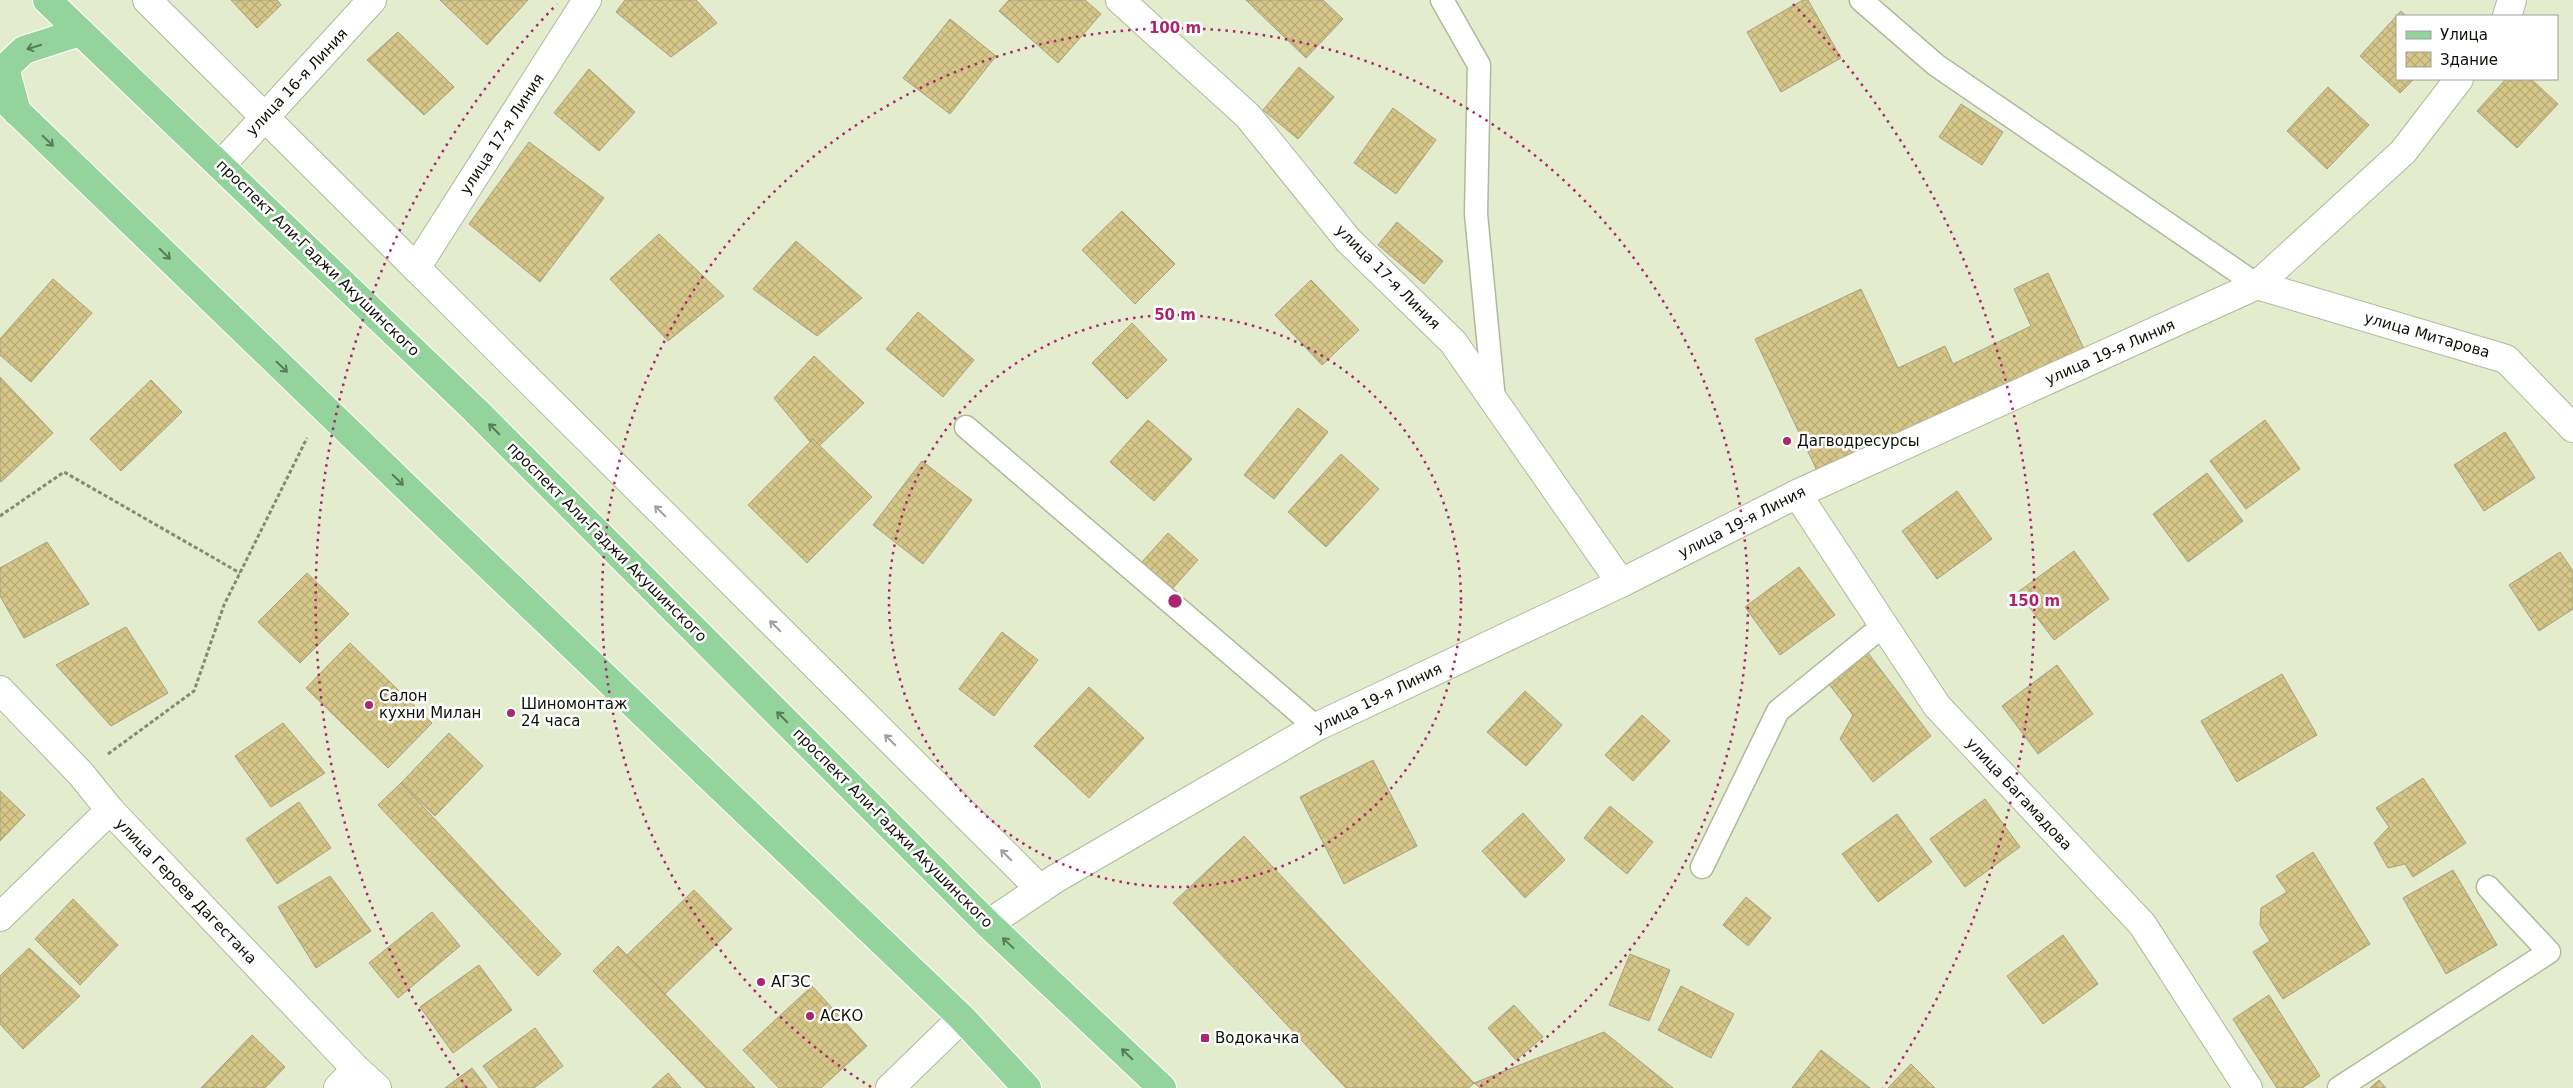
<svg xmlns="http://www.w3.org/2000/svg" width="2573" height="1088" font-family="'DejaVu Sans',sans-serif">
	<defs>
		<pattern id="building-cross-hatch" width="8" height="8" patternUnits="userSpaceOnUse" patternTransform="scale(1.25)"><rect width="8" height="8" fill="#d7c789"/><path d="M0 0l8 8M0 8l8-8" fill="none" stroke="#b7aa75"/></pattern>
	</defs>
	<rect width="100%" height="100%" fill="#e3eccd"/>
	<g fill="url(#building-cross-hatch)" stroke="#a8a083">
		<path d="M231,0H277L281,5L257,28Z"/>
		<path d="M440,0H528L487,45Z"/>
		<path d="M625,0H696L717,23L671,57L616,12Z"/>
		<path d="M1009,0H1085L1101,14L1058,63L999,11Z"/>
		<path d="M1246,0H1323L1343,19L1306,58Z"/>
		<path d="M1803,0H1808L1841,58L1781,92L1747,32Z"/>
		<path d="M2401,11L2406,16H2397V79H2414L2400,93L2360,56Z"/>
		<path d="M950,19L996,56L950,114L903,78Z"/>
		<path d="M398,32L454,87L424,115L367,60Z"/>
		<path d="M1299,67L1334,97L1298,139L1263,110Z"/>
		<path d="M589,69L635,112L599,151L554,113Z"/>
		<path d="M2506,79H2531L2558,104L2517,148L2477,111Z"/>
		<path d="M2328,87L2369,125L2327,169L2287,131Z"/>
		<path d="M1961,104L2003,132L1982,165L1939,137Z"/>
		<path d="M1393,108L1436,140L1396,194L1354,163Z"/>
		<path d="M529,142L604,198L540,282L469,224Z"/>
		<path d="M1122,211L1175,264L1135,304L1082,250Z"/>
		<path d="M1397,222L1443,261L1424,284L1378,245Z"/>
		<path d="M659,234L724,296L668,341L610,279Z"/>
		<path d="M796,241L862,298L817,336L753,289Z"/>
		<path d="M2048,273L2084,349L1819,475L1755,339L1861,289L1898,368L1945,346L1953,364L2031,326L2014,289Z"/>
		<path d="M53,279L92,313L31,382L0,355V339Z"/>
		<path d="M1311,280L1359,330L1322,365L1275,315Z"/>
		<path d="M918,312L974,360L943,397L886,349Z"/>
		<path d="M1132,323L1167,360L1127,399L1092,363Z"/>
		<path d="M814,356L864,403L816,449L774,398Z"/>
		<path d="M0,377L53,433L1,482L0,481Z"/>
		<path d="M151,380L182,412L121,471L90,439Z"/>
		<path d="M1298,408L1328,432L1274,499L1244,475Z"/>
		<path d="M1148,420L1192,459L1154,501L1110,462Z"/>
		<path d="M2265,420L2300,469L2246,509L2210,461Z"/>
		<path d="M2505,432L2535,478L2484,511L2454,465Z"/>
		<path d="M813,439L872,497L807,563L748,505Z"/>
		<path d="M1341,454L1379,489L1326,547L1288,512Z"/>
		<path d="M922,461L972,500L923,564L873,525Z"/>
		<path d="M2207,473L2243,521L2188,562L2153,514Z"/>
		<path d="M1957,491L1992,539L1937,579L1902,531Z"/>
		<path d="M1168,533L1198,560L1172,589L1142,562Z"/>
		<path d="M47,542L89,604L24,638L0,596V568Z"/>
		<path d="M2074,551L2109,599L2054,640L2018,592Z"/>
		<path d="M2560,552L2573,571V609L2539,631L2509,585Z"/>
		<path d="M1799,567L1835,615L1780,655L1745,607Z"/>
		<path d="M307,573L349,614L300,663L258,622Z"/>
		<path d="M126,627L168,693L111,726L56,665Z"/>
		<path d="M1002,632L1038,660L994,716L959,689Z"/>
		<path d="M350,643L432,723L388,768L306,688Z"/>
		<path d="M1868,653L1931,736L1873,782L1840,739L1853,715L1828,683Z"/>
		<path d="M2057,665L2093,714L2038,754L2002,706Z"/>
		<path d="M2282,674L2317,735L2237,782L2201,721Z"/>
		<path d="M1089,687L1144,738L1089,798L1034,746Z"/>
		<path d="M1525,691L1562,725L1526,766L1487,732Z"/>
		<path d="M1642,715L1670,741L1633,781L1605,755Z"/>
		<path d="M283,723L325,773L271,807L235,756Z"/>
		<path d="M449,733L483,766L435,816L401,783Z"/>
		<path d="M1373,760L1417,846L1344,884L1300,797Z"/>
		<path d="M2423,778L2466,843L2413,877L2405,864L2388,868L2374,843L2389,827L2376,808Z"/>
		<path d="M401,783L561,954L538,976L378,805Z"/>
		<path d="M0,791L25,815L0,841Z"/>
		<path d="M1985,799L2020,847L1965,887L1930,839Z"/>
		<path d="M299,802L331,848L277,884L246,839Z"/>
		<path d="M1610,806L1653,842L1627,874L1584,838Z"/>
		<path d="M1523,813L1565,860L1525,898L1482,851Z"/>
		<path d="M1897,814L1932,862L1878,902L1842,854Z"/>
		<path d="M1244,836L1474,1083L1469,1088H1346L1173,903Z"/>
		<path d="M2313,852L2370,944L2283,999L2253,952L2270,941L2260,925L2261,908L2287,892L2276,876Z"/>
		<path d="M2453,870L2497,945L2446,974L2403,898Z"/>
		<path d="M330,876L371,931L316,968L278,907Z"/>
		<path d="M694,890L732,929L665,994L627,955Z"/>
		<path d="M1746,897L1771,918L1748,946L1723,925Z"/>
		<path d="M73,899L118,945L80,985L35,939Z"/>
		<path d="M432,912L460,946L398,998L369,963Z"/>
		<path d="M2063,935L2098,984L2043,1024L2007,976Z"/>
		<path d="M618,946L665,994L755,1088H706L593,971Z"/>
		<path d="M29,948L80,996L23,1049L0,1024V976Z"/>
		<path d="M1630,954L1670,970L1649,1021L1609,1005Z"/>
		<path d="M479,965L512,1010L453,1053L420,1007Z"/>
		<path d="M812,986L867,1046L821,1088H779L743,1050Z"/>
		<path d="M1681,986L1734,1014L1711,1058L1658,1030Z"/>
		<path d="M2269,995L2320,1076L2302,1088H2277L2233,1019Z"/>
		<path d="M1514,1005L1543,1037L1516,1060L1488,1028Z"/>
		<path d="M535,1028L563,1066L534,1088H499L483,1066Z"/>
		<path d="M1604,1032L1673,1088H1480L1474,1083Z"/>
		<path d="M252,1035L285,1067L265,1088H201Z"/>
		<path d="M1821,1050L1870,1088H1792Z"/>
		<path d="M1911,1064L1935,1088H1888Z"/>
		<path d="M472,1068L487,1088H445Z"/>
		<path d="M668,1073L681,1088H652Z"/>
		<path d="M2379,1080L2386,1088H2370Z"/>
	</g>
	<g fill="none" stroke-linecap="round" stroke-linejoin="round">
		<defs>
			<g id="service">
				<path d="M1442,0L1479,65L1476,214L1494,400"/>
				<path d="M1861,0L1936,65L2257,285"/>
				<path d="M966,427L1316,727"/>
				<path d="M1702,867L1778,711L1884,625"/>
				<path d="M2339,1088L2549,952L2488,887"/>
			</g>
			<g id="minor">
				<path d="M147,0L1040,889"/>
				<path d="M1120,0L1248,116L1348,240L1453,342L1621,583"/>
				<path d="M2507,16L2512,0"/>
				<path d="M221,165L372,0"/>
				<path d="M416,268L587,0"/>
				<path d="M2257,285L2506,359L2573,428"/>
				<path d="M1797,494L1937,706L2142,924L2248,1088"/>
				<path d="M0,690L81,774L110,810L356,1069L377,1088"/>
				<path d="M0,917L110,810"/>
				<path d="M988,924L1055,879L1316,727L1621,583L1797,494L2257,285L2403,152L2459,79"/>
				<path d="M338,1088L356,1069"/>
				<path d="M890,1088L962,1018"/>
			</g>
			<g id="primary">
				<path d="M47,0L475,410L988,924L1162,1088"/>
				<path d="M0,95L406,487L962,1018L1027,1088"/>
				<path d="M17,112L5,68L24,50L80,32"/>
			</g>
		</defs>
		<use href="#service" stroke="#b1b99c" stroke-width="25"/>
		<use href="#minor" stroke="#b1b99c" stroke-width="30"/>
		<use href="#primary" stroke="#fff" stroke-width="30"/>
		<g stroke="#848a74" stroke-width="3" stroke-dasharray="4 2.5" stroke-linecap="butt">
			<path d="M0,516L64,472L240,573"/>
			<path d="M108,754L194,691L224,605L307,438"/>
		</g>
		<use href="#service" stroke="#fff" stroke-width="22"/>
		<use href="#minor" stroke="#fff" stroke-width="28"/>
		<use href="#primary" stroke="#95d39c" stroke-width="28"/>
	</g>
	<defs><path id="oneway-shaft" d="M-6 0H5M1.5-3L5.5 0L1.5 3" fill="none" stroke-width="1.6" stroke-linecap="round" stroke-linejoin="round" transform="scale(1.25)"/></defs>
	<g stroke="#587c59">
		<use href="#oneway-shaft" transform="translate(34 47) rotate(162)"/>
		<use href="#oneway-shaft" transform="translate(48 141) rotate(44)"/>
		<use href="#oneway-shaft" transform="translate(165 254) rotate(44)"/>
		<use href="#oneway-shaft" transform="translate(282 367) rotate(44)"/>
		<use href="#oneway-shaft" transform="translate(494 429) rotate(-135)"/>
		<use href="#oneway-shaft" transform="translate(398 480) rotate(44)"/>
		<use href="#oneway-shaft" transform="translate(782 717) rotate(-135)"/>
		<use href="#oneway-shaft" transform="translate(1008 943) rotate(-137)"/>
		<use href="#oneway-shaft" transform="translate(1127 1054) rotate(-136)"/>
	</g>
	<g stroke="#9fa09c">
		<use href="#oneway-shaft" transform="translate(660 511) rotate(-135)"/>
		<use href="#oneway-shaft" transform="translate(775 626) rotate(-135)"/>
		<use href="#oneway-shaft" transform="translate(890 740) rotate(-135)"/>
		<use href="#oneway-shaft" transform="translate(1006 855) rotate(-135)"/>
	</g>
	<g fill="none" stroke="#ac266d" stroke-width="2.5" stroke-dasharray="2.5 5">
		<circle cx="1175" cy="601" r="286"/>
		<path d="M871 1087A573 573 0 1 1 1479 1087"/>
		<path d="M467 1088A859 859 0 0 1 557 4M1793 4A859 859 0 0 1 1883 1088"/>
	</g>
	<g fill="#ac266d" stroke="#fff" stroke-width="2">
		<circle cx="1787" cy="441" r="5"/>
		<circle cx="369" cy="705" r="5"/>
		<circle cx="511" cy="713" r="5"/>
		<circle cx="761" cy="982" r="5"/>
		<circle cx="810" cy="1016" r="5"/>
		<rect x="1200" y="1033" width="10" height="10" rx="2.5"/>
	</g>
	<g text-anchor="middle" stroke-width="5" stroke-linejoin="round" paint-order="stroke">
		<g font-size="15" fill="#0e1107" stroke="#fff">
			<text transform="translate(297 82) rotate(-47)" y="5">улица 16-я Линия</text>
			<text transform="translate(502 134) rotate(-57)" y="5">улица 17-я Линия</text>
			<text transform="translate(318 258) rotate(44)" y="5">проспект Али-Гаджи Акушинского</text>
			<text transform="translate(1388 277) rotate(45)" y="5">улица 17-я Линия</text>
			<text transform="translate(2427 335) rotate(16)" y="5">улица Митарова</text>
			<text transform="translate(2110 352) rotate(-24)" y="5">улица 19-я Линия</text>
			<text transform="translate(1742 522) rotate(-27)" y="5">улица 19-я Линия</text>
			<text transform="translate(607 542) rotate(45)" y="5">проспект Али-Гаджи Акушинского</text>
			<text transform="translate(1378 698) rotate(-26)" y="5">улица 19-я Линия</text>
			<text transform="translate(2019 794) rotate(47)" y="5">улица Багамадова</text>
			<text transform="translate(893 828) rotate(45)" y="5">проспект Али-Гаджи Акушинского</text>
			<text transform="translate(186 891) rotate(46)" y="5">улица Героев Дагестана</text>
		</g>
		<g font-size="15" fill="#0e1107" stroke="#fff" text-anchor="start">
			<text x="1797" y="446">Дагводресурсы</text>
			<text x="379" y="701">Салон<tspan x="379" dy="17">кухни Милан</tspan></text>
			<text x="521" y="709">Шиномонтаж<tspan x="521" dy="17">24 часа</tspan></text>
			<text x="771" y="987">АГЗС</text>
			<text x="820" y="1021">АСКО</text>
			<text x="1215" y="1043">Водокачка</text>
		</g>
	</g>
	<circle cx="1175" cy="601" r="8" fill="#ac266d" stroke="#fff" stroke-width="2.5"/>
	<g font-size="15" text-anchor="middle" font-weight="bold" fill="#ac266d" stroke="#fff" stroke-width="5" stroke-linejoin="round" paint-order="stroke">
		<text x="1175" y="33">100 m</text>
		<text x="1175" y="320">50 m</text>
		<text x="2034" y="606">150 m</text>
	</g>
	<rect x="2396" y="15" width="162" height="65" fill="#ffffff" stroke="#9fa09c"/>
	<rect x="2406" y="31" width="25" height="8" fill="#95d39c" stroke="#9fa09c"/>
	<text x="2440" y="40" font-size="15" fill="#0e1107">Улица</text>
	<rect x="2406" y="52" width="25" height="15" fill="url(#building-cross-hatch)" stroke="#9fa09c"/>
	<text x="2440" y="65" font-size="15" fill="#0e1107">Здание</text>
</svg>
